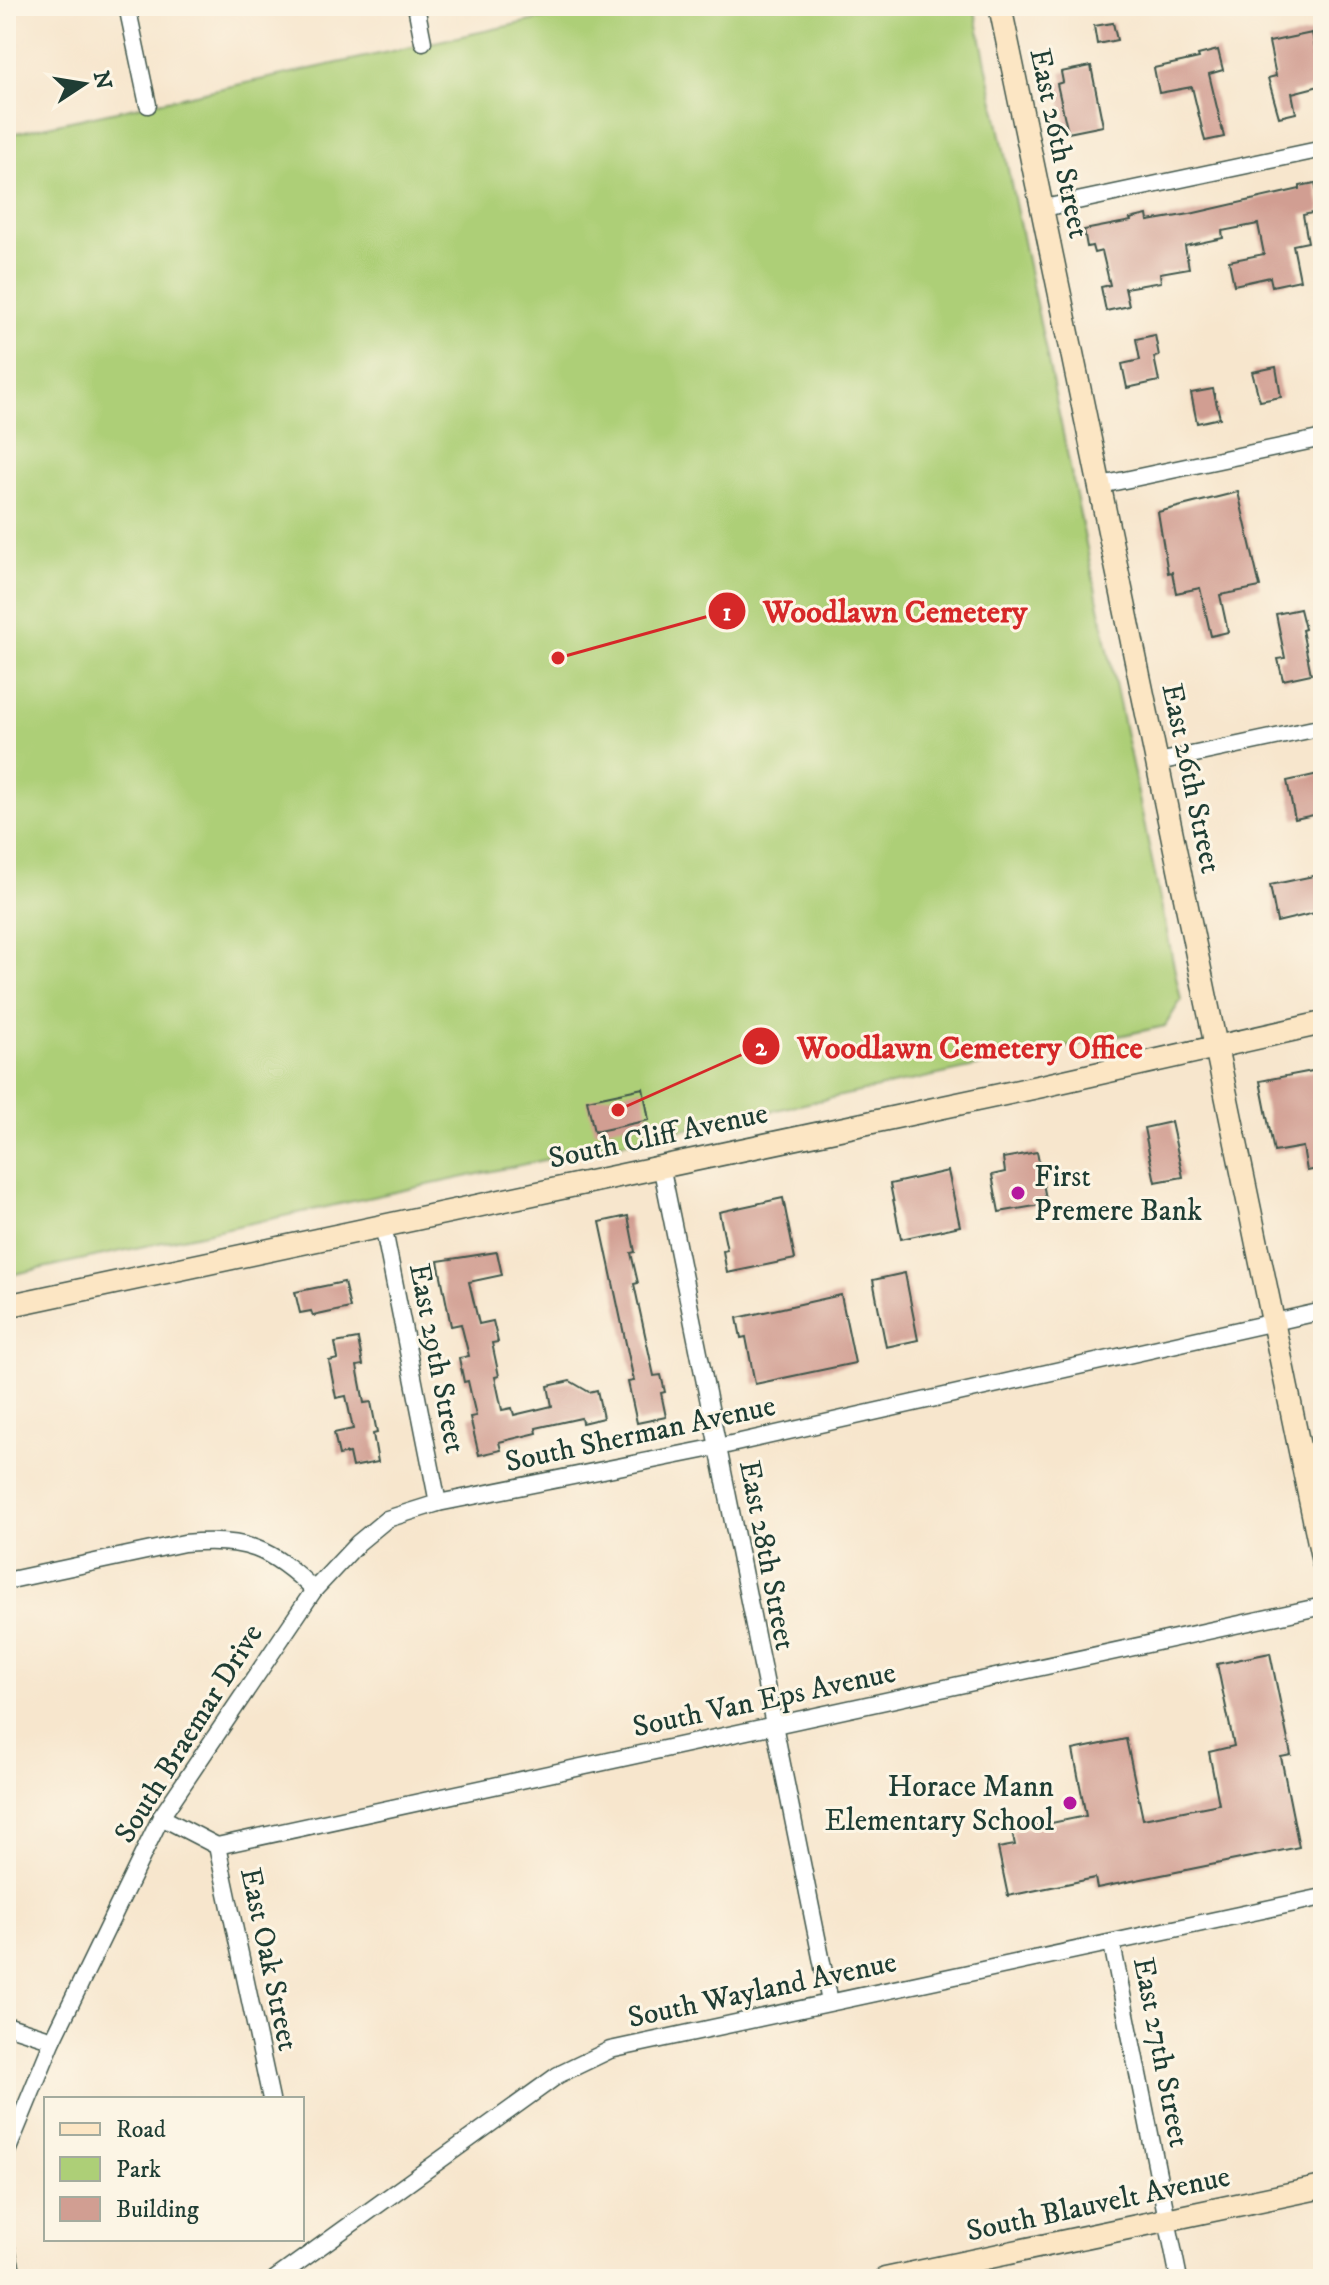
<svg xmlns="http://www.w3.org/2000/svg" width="1329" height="2285" font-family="'IM FELL DW Pica',serif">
	<rect width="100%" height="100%" fill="#fcf5e5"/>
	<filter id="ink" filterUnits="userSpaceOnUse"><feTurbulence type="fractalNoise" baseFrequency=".0125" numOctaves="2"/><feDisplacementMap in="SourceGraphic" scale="16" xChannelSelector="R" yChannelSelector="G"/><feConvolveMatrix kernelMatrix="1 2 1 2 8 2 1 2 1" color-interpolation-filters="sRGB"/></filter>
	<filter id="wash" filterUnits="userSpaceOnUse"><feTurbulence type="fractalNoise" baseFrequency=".006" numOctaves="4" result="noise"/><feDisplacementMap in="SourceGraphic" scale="32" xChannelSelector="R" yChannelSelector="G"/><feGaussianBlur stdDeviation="1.8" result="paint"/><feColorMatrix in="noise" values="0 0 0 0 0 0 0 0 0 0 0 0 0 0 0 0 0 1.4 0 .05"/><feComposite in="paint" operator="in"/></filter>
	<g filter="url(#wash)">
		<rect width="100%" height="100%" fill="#f7e6cd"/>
		<path fill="#adcf77" stroke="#668656" stroke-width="2" d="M600,6H974L1181,1000L1165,1026L6,1276V135Z"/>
		<g id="blocks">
			<g fill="#d19e92">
				<path d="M1113,23L1117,40L1097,44L1094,26Z"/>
				<path d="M1312,33L1323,85L1292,93L1296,113L1279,117L1268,78L1276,76L1269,42Z"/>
				<path d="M1218,50L1223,70L1209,74L1224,137L1205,141L1192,87L1159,93L1154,68L1199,58L1198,55Z"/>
				<path d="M1091,66L1103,126L1068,133L1057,84L1063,82L1061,72Z"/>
				<path d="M1315,183L1321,211L1303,215L1308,242L1293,245L1300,280L1272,286L1270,277L1234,285L1229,261L1264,254L1258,224L1222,231L1223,238L1185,246L1189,268L1160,273L1161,282L1125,288L1129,306L1106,311L1101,287L1110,285L1102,251L1094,253L1092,246L1087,247L1084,230L1131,221L1130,219L1147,215L1148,221L1190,214L1300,189V186Z"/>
				<path d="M1155,335L1159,356L1154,357L1159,381L1127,388L1122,364L1140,360L1136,339Z"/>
				<path d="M1276,367L1281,397L1260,401L1252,372Z"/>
				<path d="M1213,389L1220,418L1197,423L1191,393Z"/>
				<path d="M1238,492L1260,587L1220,595L1228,632L1211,636L1200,588L1176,593L1172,572L1168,573L1158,512Z"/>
				<path d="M1300,609L1305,629L1302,630L1311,674L1283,680L1278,659L1285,658L1276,614Z"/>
				<path d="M1323,773V813L1295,819L1287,781Z"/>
				<path d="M1323,874V911L1277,922L1270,885Z"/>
				<path d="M1323,1069V1168L1307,1171L1303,1147L1274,1152L1260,1081Z"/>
				<path d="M643,1088L649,1120L594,1132L587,1100Z"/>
				<path d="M1171,1122L1183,1177L1155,1182L1144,1128Z"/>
				<path d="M1037,1152L1047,1204L999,1212L992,1175L1005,1172L1003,1158Z"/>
				<path d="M948,1171L960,1226L901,1239L890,1184Z"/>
				<path d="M783,1198L795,1259L727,1273L723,1251L727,1250L719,1212Z"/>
				<path d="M628,1216L635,1252L631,1253L638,1283L634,1284L654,1376L661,1375L665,1392L661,1393L666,1417L637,1423L628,1382L634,1381L600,1222Z"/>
				<path d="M497,1252L502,1275L469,1282L479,1324L493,1321L498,1342L492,1343L499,1376L495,1377L502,1410L512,1408L514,1415L552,1406L548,1386L570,1381L589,1392L597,1390L603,1418L582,1423L581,1418L536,1428L537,1433L499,1442L501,1450L479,1455L470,1417L476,1416L468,1381L464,1382L459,1358L469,1356L461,1324L451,1326L438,1261Z"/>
				<path d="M905,1273L918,1340L886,1347L873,1280Z"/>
				<path d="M344,1282L350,1308L313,1316L311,1311L300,1313L295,1292Z"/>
				<path d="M841,1295L855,1363L755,1384L746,1337L741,1338L737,1318Z"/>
				<path d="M358,1339L363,1365L357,1366L364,1403L371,1402L377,1433L373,1434L378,1462L352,1467L349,1453L339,1455L334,1433L353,1429L346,1396L336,1398L329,1361L338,1359L335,1343Z"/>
				<path d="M1270,1653L1291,1755L1281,1757L1299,1847L1097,1888L1095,1878L1008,1896L998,1848L1015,1845L1012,1831L1086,1816L1073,1750L1126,1739L1143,1819L1219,1804L1209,1752L1234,1746L1217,1664Z"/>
			</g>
		</g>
	</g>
	<g filter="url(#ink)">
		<use href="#blocks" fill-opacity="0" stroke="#3f564b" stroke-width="2"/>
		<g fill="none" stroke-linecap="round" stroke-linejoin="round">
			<defs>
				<g id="street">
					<path d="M127,6L148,105"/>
					<path d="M416,6L423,42"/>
					<path d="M1044,208L1323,149"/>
					<path d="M1101,485L1323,438"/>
					<path d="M1158,762L1323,727"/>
					<path d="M661,1165L830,2002"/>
					<path d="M383,1225L438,1503"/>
					<path d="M6,1581L184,1543C245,1537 271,1548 314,1590"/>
					<path d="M161,1817L217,1846L271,2099"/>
					<path d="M217,1846L1323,1606"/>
					<path d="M1112,1944L1179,2279"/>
					<path d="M6,2025L53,2040"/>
					<path d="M6,2154L53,2040L161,1817L314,1590L358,1543L387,1519L438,1503L718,1447L1323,1311"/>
					<path d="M6,2245L14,2279"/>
					<path d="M275,2279L558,2075L610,2050L1323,1897"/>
				</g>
				<g id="secondary">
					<path d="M1000,6L1323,1562"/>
					<path d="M6,1306L1042,1086L1323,1023"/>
					<path d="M885,2279L1323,2187"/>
				</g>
			</defs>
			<use href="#street" stroke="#3f564b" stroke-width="19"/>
			<use href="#secondary" stroke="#3f564b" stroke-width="25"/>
			<use href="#street" stroke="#fff" stroke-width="16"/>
			<use href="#secondary" stroke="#fce6c4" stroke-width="22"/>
		</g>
	</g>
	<g fill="#b5179e" stroke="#fcf5e5" stroke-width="3">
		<circle cx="1018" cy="1193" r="8"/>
		<circle cx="1070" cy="1803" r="8"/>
	</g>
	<g text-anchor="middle" stroke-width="6" stroke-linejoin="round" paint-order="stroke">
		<g font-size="30" fill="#1f3d34" stroke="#fcf5e5">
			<text transform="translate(1060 143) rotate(78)" y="10">East 26th Street</text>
			<text transform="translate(1192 778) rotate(78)" y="10">East 26th Street</text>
			<text transform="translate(658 1135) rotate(-12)" y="10">South Cliff Avenue</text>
			<text transform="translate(438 1358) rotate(79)" y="10">East 29th Street</text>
			<text transform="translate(640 1433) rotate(-12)" y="10">South Sherman Avenue</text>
			<text transform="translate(768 1555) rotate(79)" y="10">East 28th Street</text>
			<text transform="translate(764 1699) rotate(-12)" y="10">South Van Eps Avenue</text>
			<text transform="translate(188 1733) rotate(-58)" y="10">South Braemar Drive</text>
			<text transform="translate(270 1959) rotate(78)" y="10">East Oak Street</text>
			<text transform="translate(762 1989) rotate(-12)" y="10">South Wayland Avenue</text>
			<text transform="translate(1162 2052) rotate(79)" y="10">East 27th Street</text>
			<text transform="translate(1098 2203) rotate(-12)" y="10">South Blauvelt Avenue</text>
		</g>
		<g font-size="30" fill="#1f3d34" stroke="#fcf5e5" text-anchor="start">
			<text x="1034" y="1186">First<tspan x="1034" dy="34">Premere Bank</tspan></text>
			<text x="1054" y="1796" text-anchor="end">Horace Mann<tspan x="1054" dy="34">Elementary School</tspan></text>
		</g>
	</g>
	<path fill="none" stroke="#d62828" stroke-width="3" d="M558 658L727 611M618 1110L761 1046"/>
	<g fill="#d62828" stroke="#fcf5e5" stroke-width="3">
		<circle cx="558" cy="658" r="8"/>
		<circle cx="618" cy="1110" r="8"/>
		<circle cx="727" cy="611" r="20"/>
		<circle cx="761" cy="1046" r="20"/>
	</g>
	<g font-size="24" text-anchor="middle" font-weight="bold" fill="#fff">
		<text x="727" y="620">1</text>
		<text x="761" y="1055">2</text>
	</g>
	<g font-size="32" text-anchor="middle" font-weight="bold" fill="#d62828" stroke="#fcf5e5" stroke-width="6" stroke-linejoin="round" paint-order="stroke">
		<text x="895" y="622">Woodlawn Cemetery</text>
		<text x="970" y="1058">Woodlawn Cemetery Office</text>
	</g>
	<rect width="1329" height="2285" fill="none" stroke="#fcf5e5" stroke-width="32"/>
	<rect x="44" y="2097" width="260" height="144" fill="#fcf5e5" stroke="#a4ab9e" stroke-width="2"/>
	<rect x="60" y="2123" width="40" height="12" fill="#fce6c4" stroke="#a4ab9e" stroke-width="2"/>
	<text x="116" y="2137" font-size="24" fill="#1f3d34">Road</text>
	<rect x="60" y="2157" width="40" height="24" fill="#adcf77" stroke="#a4ab9e" stroke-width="2"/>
	<text x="116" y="2177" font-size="24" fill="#1f3d34">Park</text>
	<rect x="60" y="2197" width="40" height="24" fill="#d19e92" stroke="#a4ab9e" stroke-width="2"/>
	<text x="116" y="2217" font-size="24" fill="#1f3d34">Building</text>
	<g transform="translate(84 84) rotate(78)" stroke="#fcf5e5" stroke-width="6" paint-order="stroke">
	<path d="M0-6L14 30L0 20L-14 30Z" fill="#1f3d34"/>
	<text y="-12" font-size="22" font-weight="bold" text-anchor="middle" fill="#1f3d34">N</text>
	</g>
</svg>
